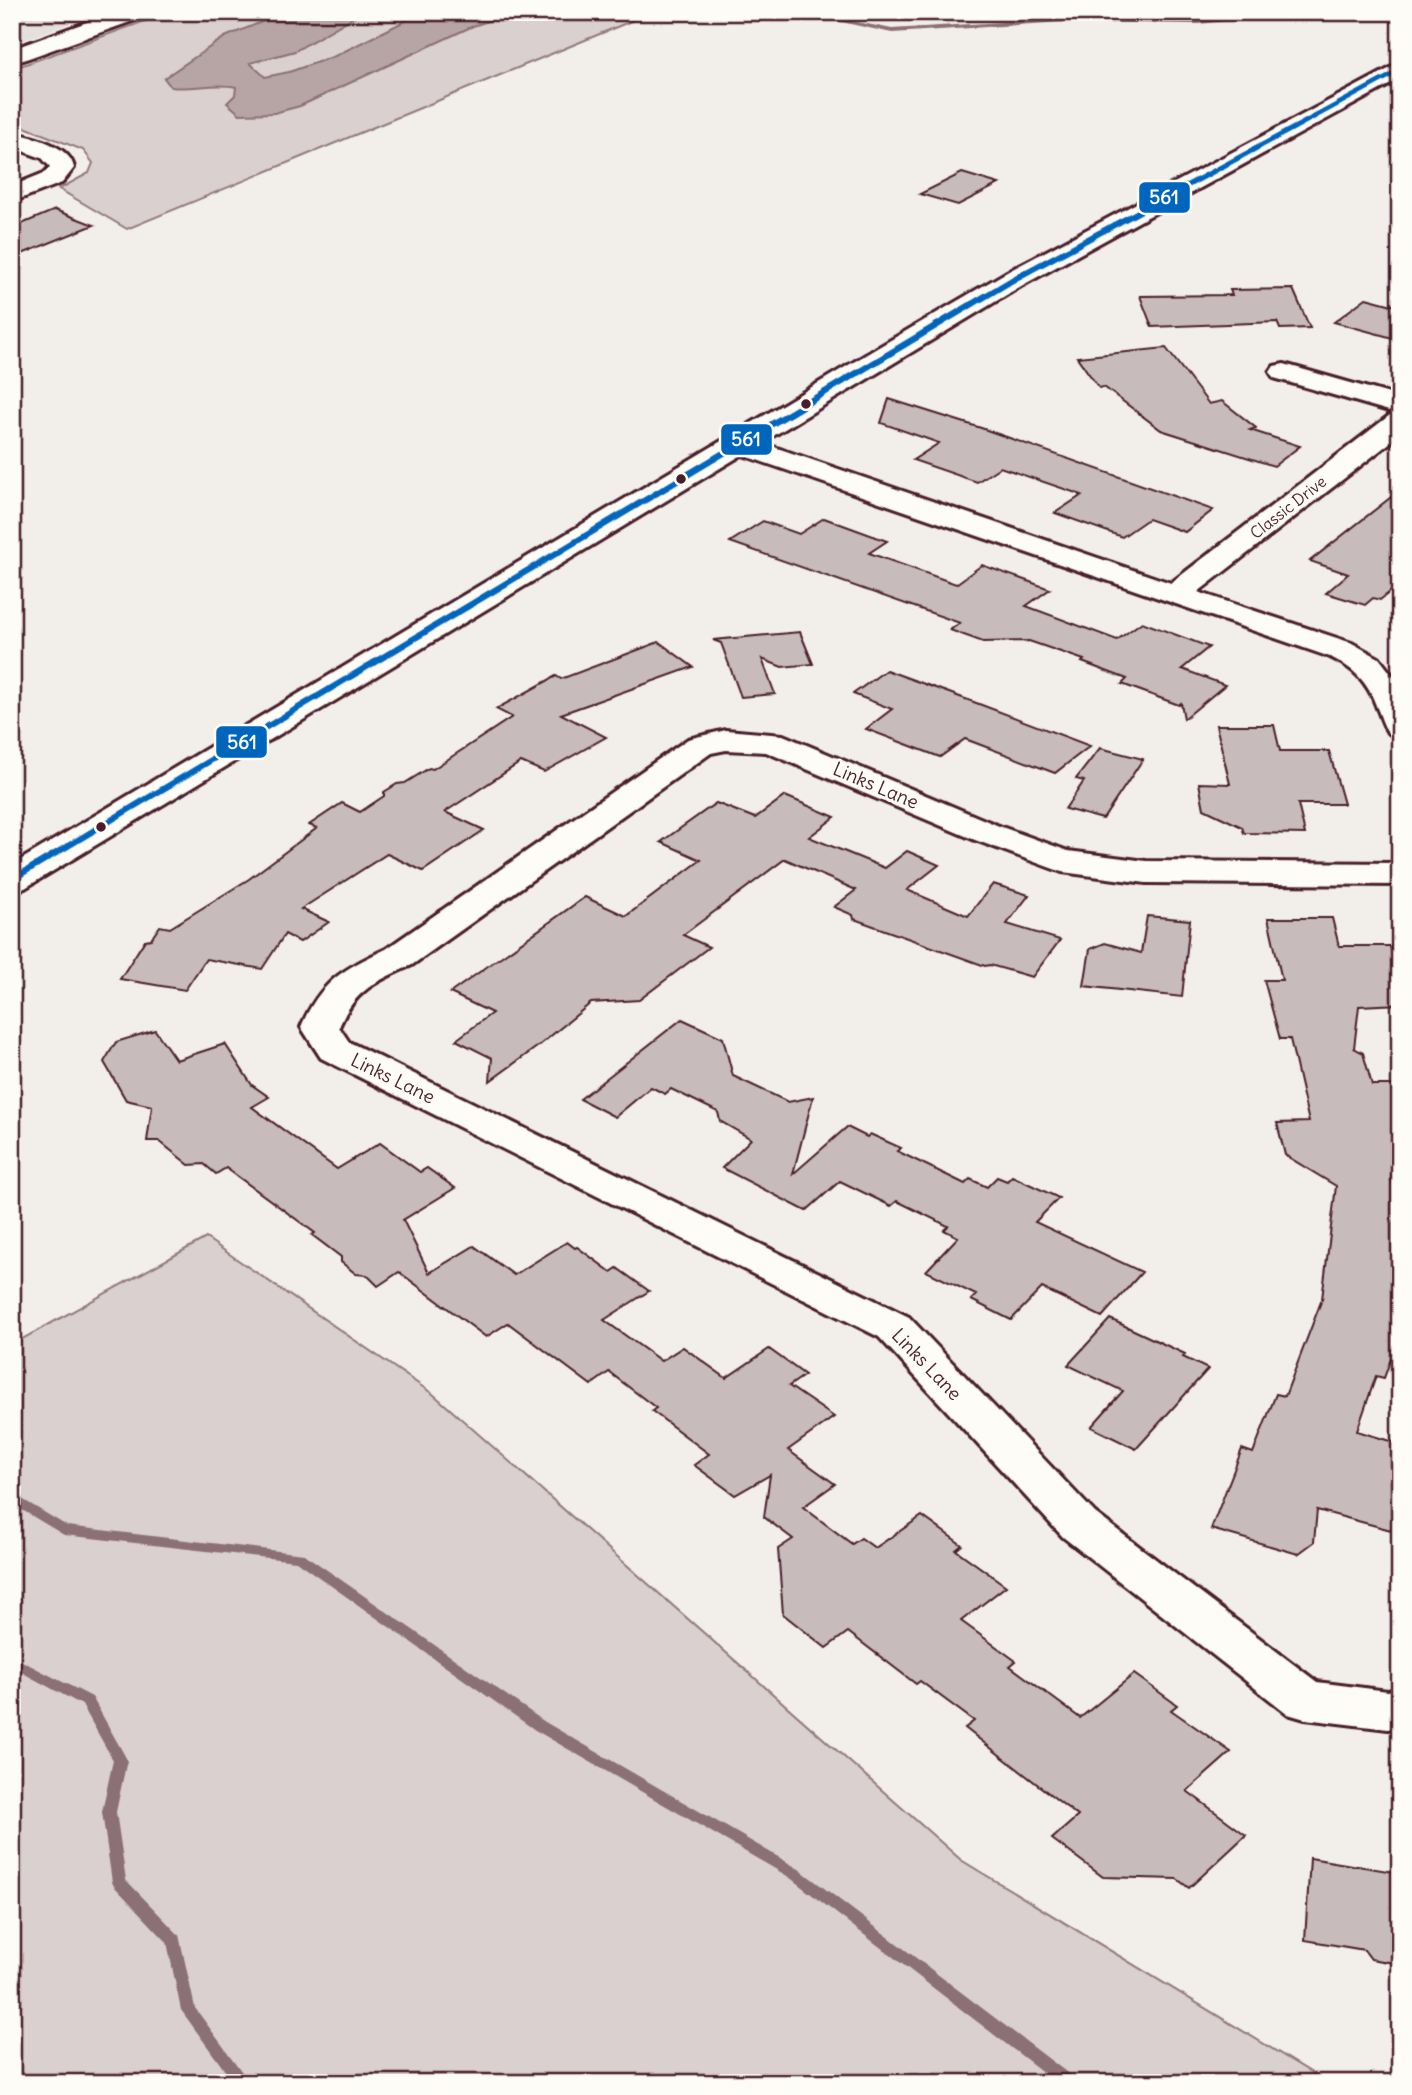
<svg xmlns="http://www.w3.org/2000/svg" width="1412" height="2095" font-family="Delius,sans-serif">
	<rect width="100%" height="100%" fill="#f2efeb"/>
	<filter id="ink" filterUnits="userSpaceOnUse"><feTurbulence type="fractalNoise" baseFrequency=".0143" numOctaves="2"/><feDisplacementMap in="SourceGraphic" scale="14" xChannelSelector="R" yChannelSelector="G"/><feConvolveMatrix kernelMatrix="1 2 1 2 8 2 1 2 1" color-interpolation-filters="sRGB"/></filter>
	<g filter="url(#ink)">
		<path fill="#e5dfdd" d="M12,12H101L12,44Z"/>
		<g fill="#d9d0cf" stroke="#92787d" stroke-width="2">
			<path d="M170,12H653L127,229L59,189L89,173L93,163L83,150L12,122V69Z"/>
			<path d="M206,1238L433,1394L961,1860L1317,2076L1333,2083H12V1340L17,1342Z"/>
		</g>
		<path fill="#b7a5a6" stroke="#8b6f75" stroke-width="2" d="M286,12H362L295,51L250,63L265,77L289,72L335,56L423,12H505L506,15L473,26L300,106L274,113L240,114L227,103L235,95L236,87C214,82 194,90 171,87L164,78L225,37Z"/>
		<g fill="none" stroke-linecap="round" stroke-linejoin="round">
			<g fill="#8b6f75" fill-rule="evenodd">
				<path d="M795,12H808L892,29L1064,18L1199,20L1282,12H1306L1199,24L1064,22L892,33Z"/>
				<path d="M12,1493L67,1526L304,1554L545,1722L799,1869L1074,2078L1076,2083H1057L789,1877L535,1730L296,1561L64,1535L12,1504Z"/>
				<path d="M12,1656L92,1697L125,1756L127,1760L116,1812L126,1880L179,1935L195,2008L250,2083H234L181,2010L167,1942L114,1886L112,1882L102,1812L113,1760L82,1705L12,1667Z"/>
			</g>
		</g>
		<g fill="#c8bbbb" stroke="#4a1f2b" stroke-width="2">
			<path d="M962,173L999,184L958,205L920,194Z"/>
			<path d="M55,210L94,225L12,258V228Z"/>
			<path d="M1293,289L1310,328L1280,329L1277,322L1152,327L1140,296L1232,295L1230,290Z"/>
			<path d="M1366,298L1400,307V340L1334,322Z"/>
			<path d="M1166,348L1209,404L1222,401L1256,428L1250,430L1300,446L1274,466L1161,430L1104,387L1099,388L1077,357Z"/>
			<path d="M889,399L981,428L1213,510L1185,532L1148,519L1122,537L1055,513L1082,495L1000,467L977,482L913,460L939,443L881,423Z"/>
			<path d="M1400,490V584L1380,600L1373,598L1365,605L1326,593L1348,574L1310,561Z"/>
			<path d="M824,518L887,541L869,553L956,584L982,565L1050,589L1026,606L1117,640L1142,622L1209,647L1182,669L1225,685L1184,719L1181,703L1179,705L1122,684L1127,679L1082,662L1084,660L1029,641L983,642L950,630L960,623L730,542L763,521L799,534Z"/>
			<path d="M800,632L813,664L782,667L762,659L775,694L741,697L721,643L713,640Z"/>
			<path d="M659,642L693,667L561,714L606,737L544,772L521,762L445,812L484,830L423,871L387,854L301,909L329,922L300,942L285,934L262,969L206,959L185,990L120,979L145,940L151,939L160,926L170,928L249,879L317,828L309,825L342,803L360,812L384,796V792L397,784L405,783L429,768L433,769L512,717L496,709L556,676L561,679Z"/>
			<path d="M886,670L971,701L1090,746L1055,773L965,739L940,757L866,729L892,709L853,694Z"/>
			<path d="M1216,725H1274L1280,751H1329L1344,804H1298L1305,834L1244,833L1242,827L1204,809L1199,783L1230,784Z"/>
			<path d="M1100,748L1143,759L1103,819L1065,809L1084,781L1076,779Z"/>
			<path d="M785,796L835,817L809,837L885,868L907,851L939,865L907,890L968,916L993,884L1029,895L1007,924L1060,940L1032,977L990,965L985,966L854,919L853,915L834,907L856,890L785,859L683,935L709,947L639,1000L591,1003L541,1044L490,1081L492,1058L456,1040L492,1013L450,993L585,897L626,916L701,860L661,842L716,803L755,818Z"/>
			<path d="M1147,916L1190,920L1182,997L1084,986L1090,949L1105,943L1141,953Z"/>
			<path d="M1268,918H1332L1339,946H1390L1400,980V1004L1359,1006L1354,1048L1363,1053L1372,1085H1400V1150L1391,1178L1400,1210V1333L1384,1378L1376,1376L1357,1431L1400,1444V1522L1394,1521L1391,1530L1317,1510L1314,1542L1298,1554L1211,1529L1242,1449L1253,1453L1276,1394L1285,1396L1322,1299L1336,1186L1285,1155L1277,1123L1309,1122L1290,1039H1280L1264,980H1282Z"/>
			<path d="M682,1019L723,1038L733,1076L788,1102L813,1097L793,1174L847,1127L867,1137L870,1134L901,1148L897,1151L965,1184L970,1179L987,1187L997,1177L1007,1181L1012,1176L1059,1198L1035,1222L1142,1272L1102,1317L1042,1288L1011,1320L971,1300L976,1295L926,1271L958,1237L944,1230L948,1226L897,1201L891,1206L840,1181L806,1211L722,1168L751,1139L720,1121L718,1112L671,1089L665,1094L651,1087L615,1117L580,1099Z"/>
			<path d="M155,1030L176,1060L225,1044L252,1085L269,1097L252,1107L337,1169L380,1143L420,1172L427,1168L455,1188L403,1220L429,1273L474,1246L514,1275L567,1242L575,1248L577,1247L611,1272L617,1268L649,1291L604,1320L661,1361L683,1347L726,1378L769,1349L805,1375L789,1386L834,1417L788,1450L835,1484L803,1507L852,1544L861,1538L875,1548L922,1516L962,1545L956,1550L1006,1586L961,1621L1016,1661L1010,1666L1080,1718L1134,1674L1177,1705L1171,1710L1231,1752L1187,1791L1246,1835L1189,1888L1177,1879L1103,1877L1052,1839L1078,1816L965,1728L974,1721L920,1681L916,1684L848,1632L826,1648L783,1614L778,1549L793,1539L764,1517L770,1475L735,1495L694,1465L709,1454L652,1411L656,1408L609,1372L591,1385L508,1323L486,1337L399,1272L378,1286L367,1275L356,1274L341,1262V1257L312,1235L315,1233L226,1168L216,1174L204,1164L189,1165L159,1141H147L152,1106L126,1100L104,1062L116,1042Z"/>
			<path d="M1110,1319L1185,1354L1183,1357L1208,1369L1136,1449L1091,1427L1123,1391L1068,1365Z"/>
			<path d="M1310,1858L1400,1873V1964L1371,1959L1364,1950L1305,1940Z"/>
		</g>
		<g fill="none" stroke-linecap="round" stroke-linejoin="round">
			<defs>
				<g id="minor">
					<path d="M115,12H147L144,17L12,64V49Z"/>
					<path d="M12,132C32,137 70,145 74,168L62,183L12,202V186L44,173L50,167L42,158L12,147Z"/>
					<path d="M1284,364L1400,397V435L1198,592L1352,643L1379,658L1400,685V736L1388,733C1383,725 1381,717 1377,708C1368,682 1354,668 1330,657L728,450L724,444L728,438L738,435L748,438L1171,583L1390,415L1396,413L1274,378L1270,372L1274,366Z"/>
					<path d="M726,730L783,735L999,826L1068,851L1146,861L1400,863V885L1146,883L1062,872L975,840L766,752L726,750L711,753L412,965C377,981 355,989 339,1027L349,1042L909,1317L1095,1513L1317,1682L1388,1691L1400,1688V1726L1388,1729L1305,1719L1288,1714L1063,1537L879,1337L321,1058L301,1027C320,982 343,969 386,949L688,739Z"/>
				</g>
				<path id="major" d="M1400,63V79L1023,285L25,888L12,891V865L877,348L1005,273Z"/>
			</defs>
			<use href="#minor" stroke="#4a1f2b" stroke-width="6"/>
			<use href="#major" stroke="#4a1f2b" stroke-width="6"/>
			<use href="#minor" fill="#fdfcf7" fill-rule="evenodd"/>
			<use href="#major" fill="#fdfcf7" fill-rule="evenodd"/>
			<defs>
				<path id="bus-1" d="M1400,68V73L1017,281L12,883V876L1011,277Z"/>
			</defs>
			<use href="#bus-1" stroke="#fdfcf7" stroke-width="6"/>
			<use href="#bus-1" fill="#0065bd" fill-rule="evenodd"/>
		</g>
	</g>
	<g fill="#4a1f2b" stroke="#fdfcf7" stroke-width="2.5">
		<circle cx="806" cy="404" r="6"/>
		<circle cx="681" cy="479" r="6"/>
		<circle cx="101" cy="827" r="6"/>
	</g>
	<g text-anchor="middle" stroke-width="6" stroke-linejoin="round" paint-order="stroke">
		<g font-size="16" fill="#4a1f2b" stroke="#fdfcf7">
			<text transform="translate(1288 507) rotate(-38)" y="6">Classic Drive</text>
		</g>
		<g font-size="19" fill="#4a1f2b" stroke="#fdfcf7">
			<text transform="translate(876 785) rotate(23)" y="7">Links Lane</text>
			<text transform="translate(393 1078) rotate(26)" y="7">Links Lane</text>
			<text transform="translate(927 1364) rotate(46)" y="7">Links Lane</text>
		</g>
	</g>
	<g stroke="#fdfcf7" stroke-width="2.5">
		<rect x="1138" y="181" width="53" height="33" rx="7" fill="#0065bd"/>
		<rect x="720" y="423" width="53" height="33" rx="7" fill="#0065bd"/>
		<rect x="215" y="725" width="53" height="34" rx="7" fill="#0065bd"/>
	</g>
	<g font-size="19" text-anchor="middle" font-weight="bold" fill="#fff">
		<text x="1164" y="204">561</text>
		<text x="746" y="446">561</text>
		<text x="242" y="749">561</text>
	</g>
	<rect width="1412" height="2095" fill="none" stroke="#fdfcf7" stroke-width="42"/>
	<rect x="21" y="21" width="1370" height="2053" fill="none" stroke="#4a1f2b" stroke-width="2.5" filter="url(#ink)"/>
</svg>
